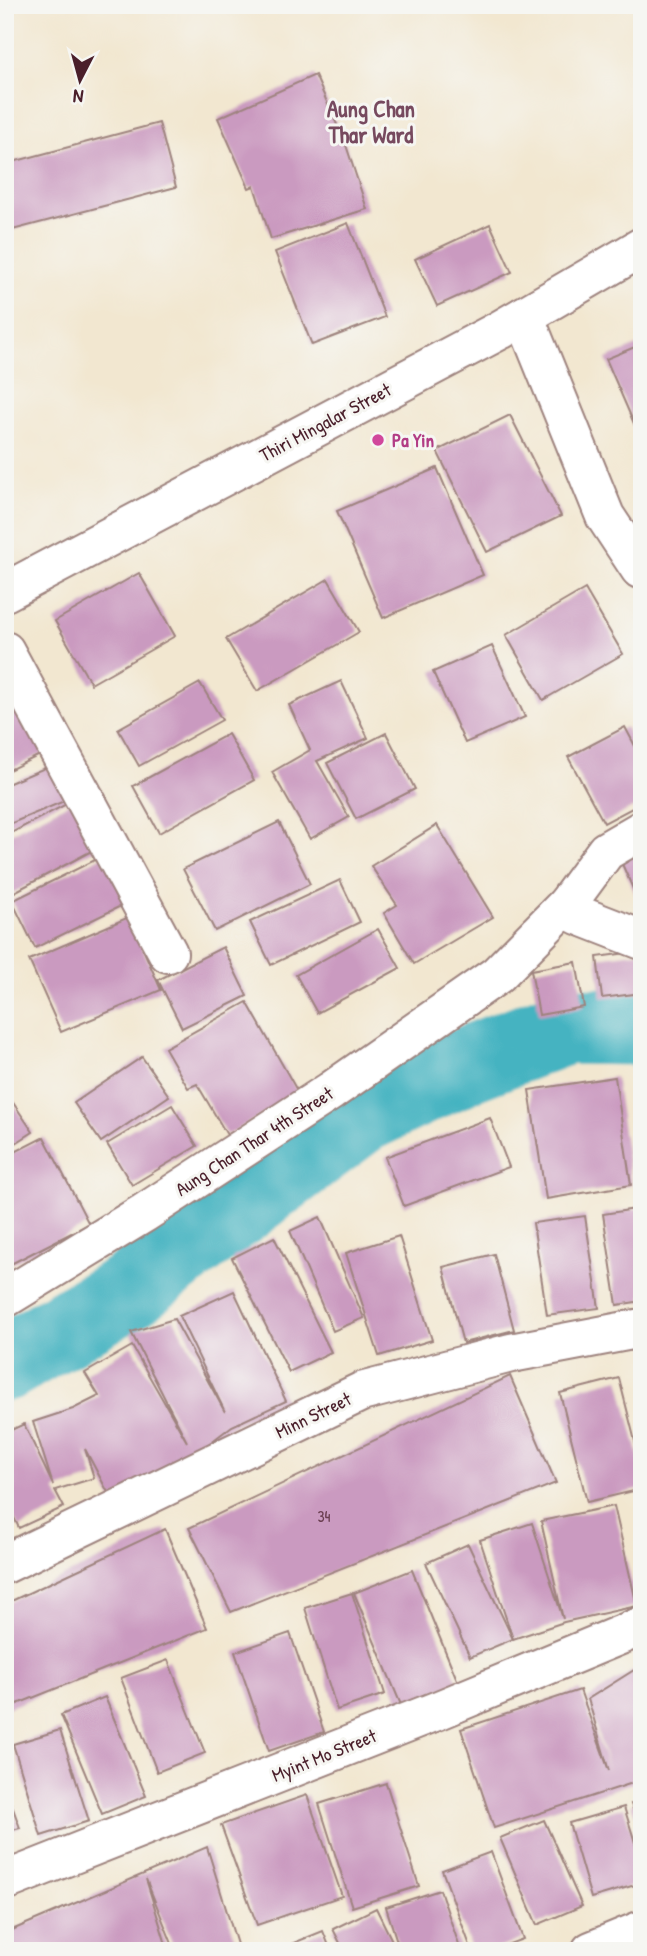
<svg xmlns="http://www.w3.org/2000/svg" width="647" height="1956" font-family="'Patrick Hand',sans-serif">
	<rect width="100%" height="100%" fill="#f6f6f2"/>
	<filter id="ink" filterUnits="userSpaceOnUse"><feTurbulence type="fractalNoise" baseFrequency=".0143" numOctaves="2"/><feDisplacementMap in="SourceGraphic" scale="14" xChannelSelector="R" yChannelSelector="G"/><feConvolveMatrix kernelMatrix="1 2 1 2 8 2 1 2 1" color-interpolation-filters="sRGB"/></filter>
	<filter id="wash" filterUnits="userSpaceOnUse"><feTurbulence type="fractalNoise" baseFrequency=".00686" numOctaves="4" result="noise"/><feDisplacementMap in="SourceGraphic" scale="28" xChannelSelector="R" yChannelSelector="G"/><feGaussianBlur stdDeviation="1.57" result="paint"/><feColorMatrix in="noise" values="0 0 0 0 0 0 0 0 0 0 0 0 0 0 0 0 0 1.4 0 .05"/><feComposite in="paint" operator="in"/></filter>
	<g filter="url(#wash)">
		<rect width="100%" height="100%" fill="#f2e7d0"/>
		<g fill="none" stroke-linecap="round" stroke-linejoin="round">
			<path stroke="#45b3c1" stroke-width="77" d="M5,1363L130,1290L362,1115L468,1064L566,1026L642,1027"/>
		</g>
		<g id="blocks">
			<g fill="#ca9ac0">
				<path d="M315,75L346,145L367,209L271,239L254,186L249,188L218,118Z"/>
				<path d="M159,123L176,187L5,232V164Z"/>
				<path d="M348,223L385,317L312,345L275,252Z"/>
				<path d="M490,224L512,272L437,306L415,259Z"/>
				<path d="M642,344V442L606,359Z"/>
				<path d="M510,415L561,516L487,552L437,451Z"/>
				<path d="M437,468L483,575L383,618L337,511Z"/>
				<path d="M139,573L175,636L91,684L55,621Z"/>
				<path d="M328,579L359,632L257,691L226,639Z"/>
				<path d="M585,589L623,654L543,700L506,635Z"/>
				<path d="M492,646L525,717L465,743L433,672Z"/>
				<path d="M341,681L368,738L317,761L349,817L310,839L272,772L310,750L289,705Z"/>
				<path d="M200,683L222,720L139,766L118,729Z"/>
				<path d="M19,702L44,753L5,772V709Z"/>
				<path d="M625,727L642,759V803L604,823L568,757Z"/>
				<path d="M386,733L415,789L356,819L327,763Z"/>
				<path d="M228,734L254,780L159,833L133,786Z"/>
				<path d="M54,764L69,799L5,826V785Z"/>
				<path d="M74,800L99,847L5,897V836Z"/>
				<path d="M279,822L310,884L215,931L183,869Z"/>
				<path d="M437,825L493,917L414,964L384,913L397,905L371,866Z"/>
				<path d="M642,844V909L618,855Z"/>
				<path d="M107,854L131,901L35,948L12,901Z"/>
				<path d="M340,880L360,922L271,965L250,922Z"/>
				<path d="M129,917L161,990L61,1032L29,960Z"/>
				<path d="M378,929L400,968L317,1013L296,975Z"/>
				<path d="M223,947L247,996L182,1028L158,980Z"/>
				<path d="M642,951V993L602,998L597,957Z"/>
				<path d="M576,962L584,1007L539,1015L531,970Z"/>
				<path d="M247,1002L299,1094L227,1135L197,1084L188,1088L165,1048Z"/>
				<path d="M142,1057L169,1096L101,1142L74,1103Z"/>
				<path d="M615,1077L631,1185L546,1199L529,1090Z"/>
				<path d="M5,1091L33,1132L5,1150Z"/>
				<path d="M172,1105L197,1146L132,1185L107,1144Z"/>
				<path d="M490,1118L509,1167L404,1206L385,1157Z"/>
				<path d="M44,1137L89,1224L5,1267V1157Z"/>
				<path d="M642,1208V1301L617,1305L603,1214Z"/>
				<path d="M585,1216L599,1308L547,1315L533,1223Z"/>
				<path d="M320,1217L364,1318L333,1331L290,1231Z"/>
				<path d="M399,1236L432,1340L379,1356L346,1253Z"/>
				<path d="M274,1237L331,1352L289,1372L232,1258Z"/>
				<path d="M494,1254L514,1330L463,1343L443,1267Z"/>
				<path d="M234,1291L286,1401L232,1426L194,1455L112,1500L85,1449L94,1478L55,1490L64,1507L19,1528L5,1499V1433L24,1424L53,1485L33,1422L73,1409L99,1396L85,1373L132,1346L187,1442L131,1332L174,1319L225,1412L179,1316Z"/>
				<path d="M510,1376L556,1483L231,1612L189,1528Z"/>
				<path d="M619,1378L642,1469V1489L587,1502L560,1393Z"/>
				<path d="M614,1506L637,1606L564,1622L513,1639L480,1540L532,1523L563,1619L541,1521Z"/>
				<path d="M165,1529L207,1628L5,1709V1604Z"/>
				<path d="M468,1544L513,1639L470,1657L426,1563Z"/>
				<path d="M412,1570L458,1682L401,1705L354,1593Z"/>
				<path d="M352,1593L385,1694L337,1710L305,1608Z"/>
				<path d="M290,1633L324,1732L269,1751L235,1652Z"/>
				<path d="M168,1660L205,1753L157,1772L121,1678Z"/>
				<path d="M642,1665V1780L494,1828L461,1729L580,1690L609,1771L588,1699Z"/>
				<path d="M105,1697L146,1796L102,1814L61,1715Z"/>
				<path d="M60,1730L89,1821L41,1836L13,1744Z"/>
				<path d="M386,1783L419,1886L352,1907L319,1804Z"/>
				<path d="M5,1786L20,1828L5,1832Z"/>
				<path d="M307,1795L342,1896L257,1925L221,1825Z"/>
				<path d="M642,1800V1831L631,1804Z"/>
				<path d="M624,1807L642,1865V1883L591,1898L569,1823Z"/>
				<path d="M544,1820L582,1906L537,1925L500,1838Z"/>
				<path d="M207,1847L239,1951H175L146,1879L168,1951H5V1933Z"/>
				<path d="M491,1852L523,1939L490,1951H472L442,1870Z"/>
				<path d="M440,1890L461,1951H400L386,1907Z"/>
				<path d="M376,1908L397,1951H344L333,1929Z"/>
				<path d="M323,1931L331,1951H274Z"/>
			</g>
		</g>
	</g>
	<g filter="url(#ink)">
		<use href="#blocks" fill-opacity="0" stroke="#9e837e" stroke-width="2"/>
		<g fill="none" stroke-linecap="round" stroke-linejoin="round">
			<defs>
				<g id="minor">
					<path d="M524,316L605,516L640,569"/>
					<path d="M5,592L500,330L642,247"/>
					<path d="M5,651L168,953"/>
					<path d="M567,904L578,915L642,940"/>
					<path d="M5,1298L144,1213L331,1091L497,975L567,904L606,851L642,830"/>
					<path d="M5,1564L361,1392L511,1353L642,1328"/>
					<path d="M5,1881L439,1710L642,1626"/>
					<path d="M591,1951L642,1930"/>
				</g>
			</defs>
			<use href="#minor" stroke="#9e837e" stroke-width="42"/>
			<use href="#minor" stroke="#fff" stroke-width="38"/>
		</g>
	</g>
	<circle fill="#d1479c" stroke="#f6f6f2" stroke-width="2.5" cx="378" cy="440" r="7"/>
	<g text-anchor="middle" stroke-width="6" stroke-linejoin="round" paint-order="stroke">
		<g font-size="16" fill="#6a3e50">
			<text x="324" y="1522">34</text>
		</g>
		<g font-size="19" fill="#4a1f2b" stroke="#f6f6f2">
			<text transform="translate(325 422) rotate(-28)" y="7">Thiri Mingalar Street</text>
			<text transform="translate(254 1141) rotate(-33)" y="7">Aung Chan Thar 4th Street</text>
			<text transform="translate(313 1415) rotate(-26)" y="7">Minn Street</text>
			<text transform="translate(324 1755) rotate(-22)" y="7">Myint Mo Street</text>
		</g>
		<g font-size="19" font-weight="bold" fill="#b23c85" stroke="#f6f6f2" text-anchor="start">
			<text x="392" y="447">Pa Yin</text>
		</g>
		<g font-size="23" font-weight="bold" fill="#774a5f" stroke="#f6f6f2">
			<text x="371" y="117">Aung Chan<tspan x="371" dy="26">Thar Ward</tspan></text>
		</g>
	</g>
	<rect width="647" height="1956" fill="none" stroke="#f6f6f2" stroke-width="28"/>
	<g transform="translate(80 80) rotate(186)" stroke="#f6f6f2" stroke-width="5" paint-order="stroke">
	<path d="M0-5L12 26L0 18L-12 26Z" fill="#4a1f2b"/>
	<text y="-10" font-size="19" font-weight="bold" text-anchor="middle" fill="#4a1f2b">N</text>
	</g>
</svg>
